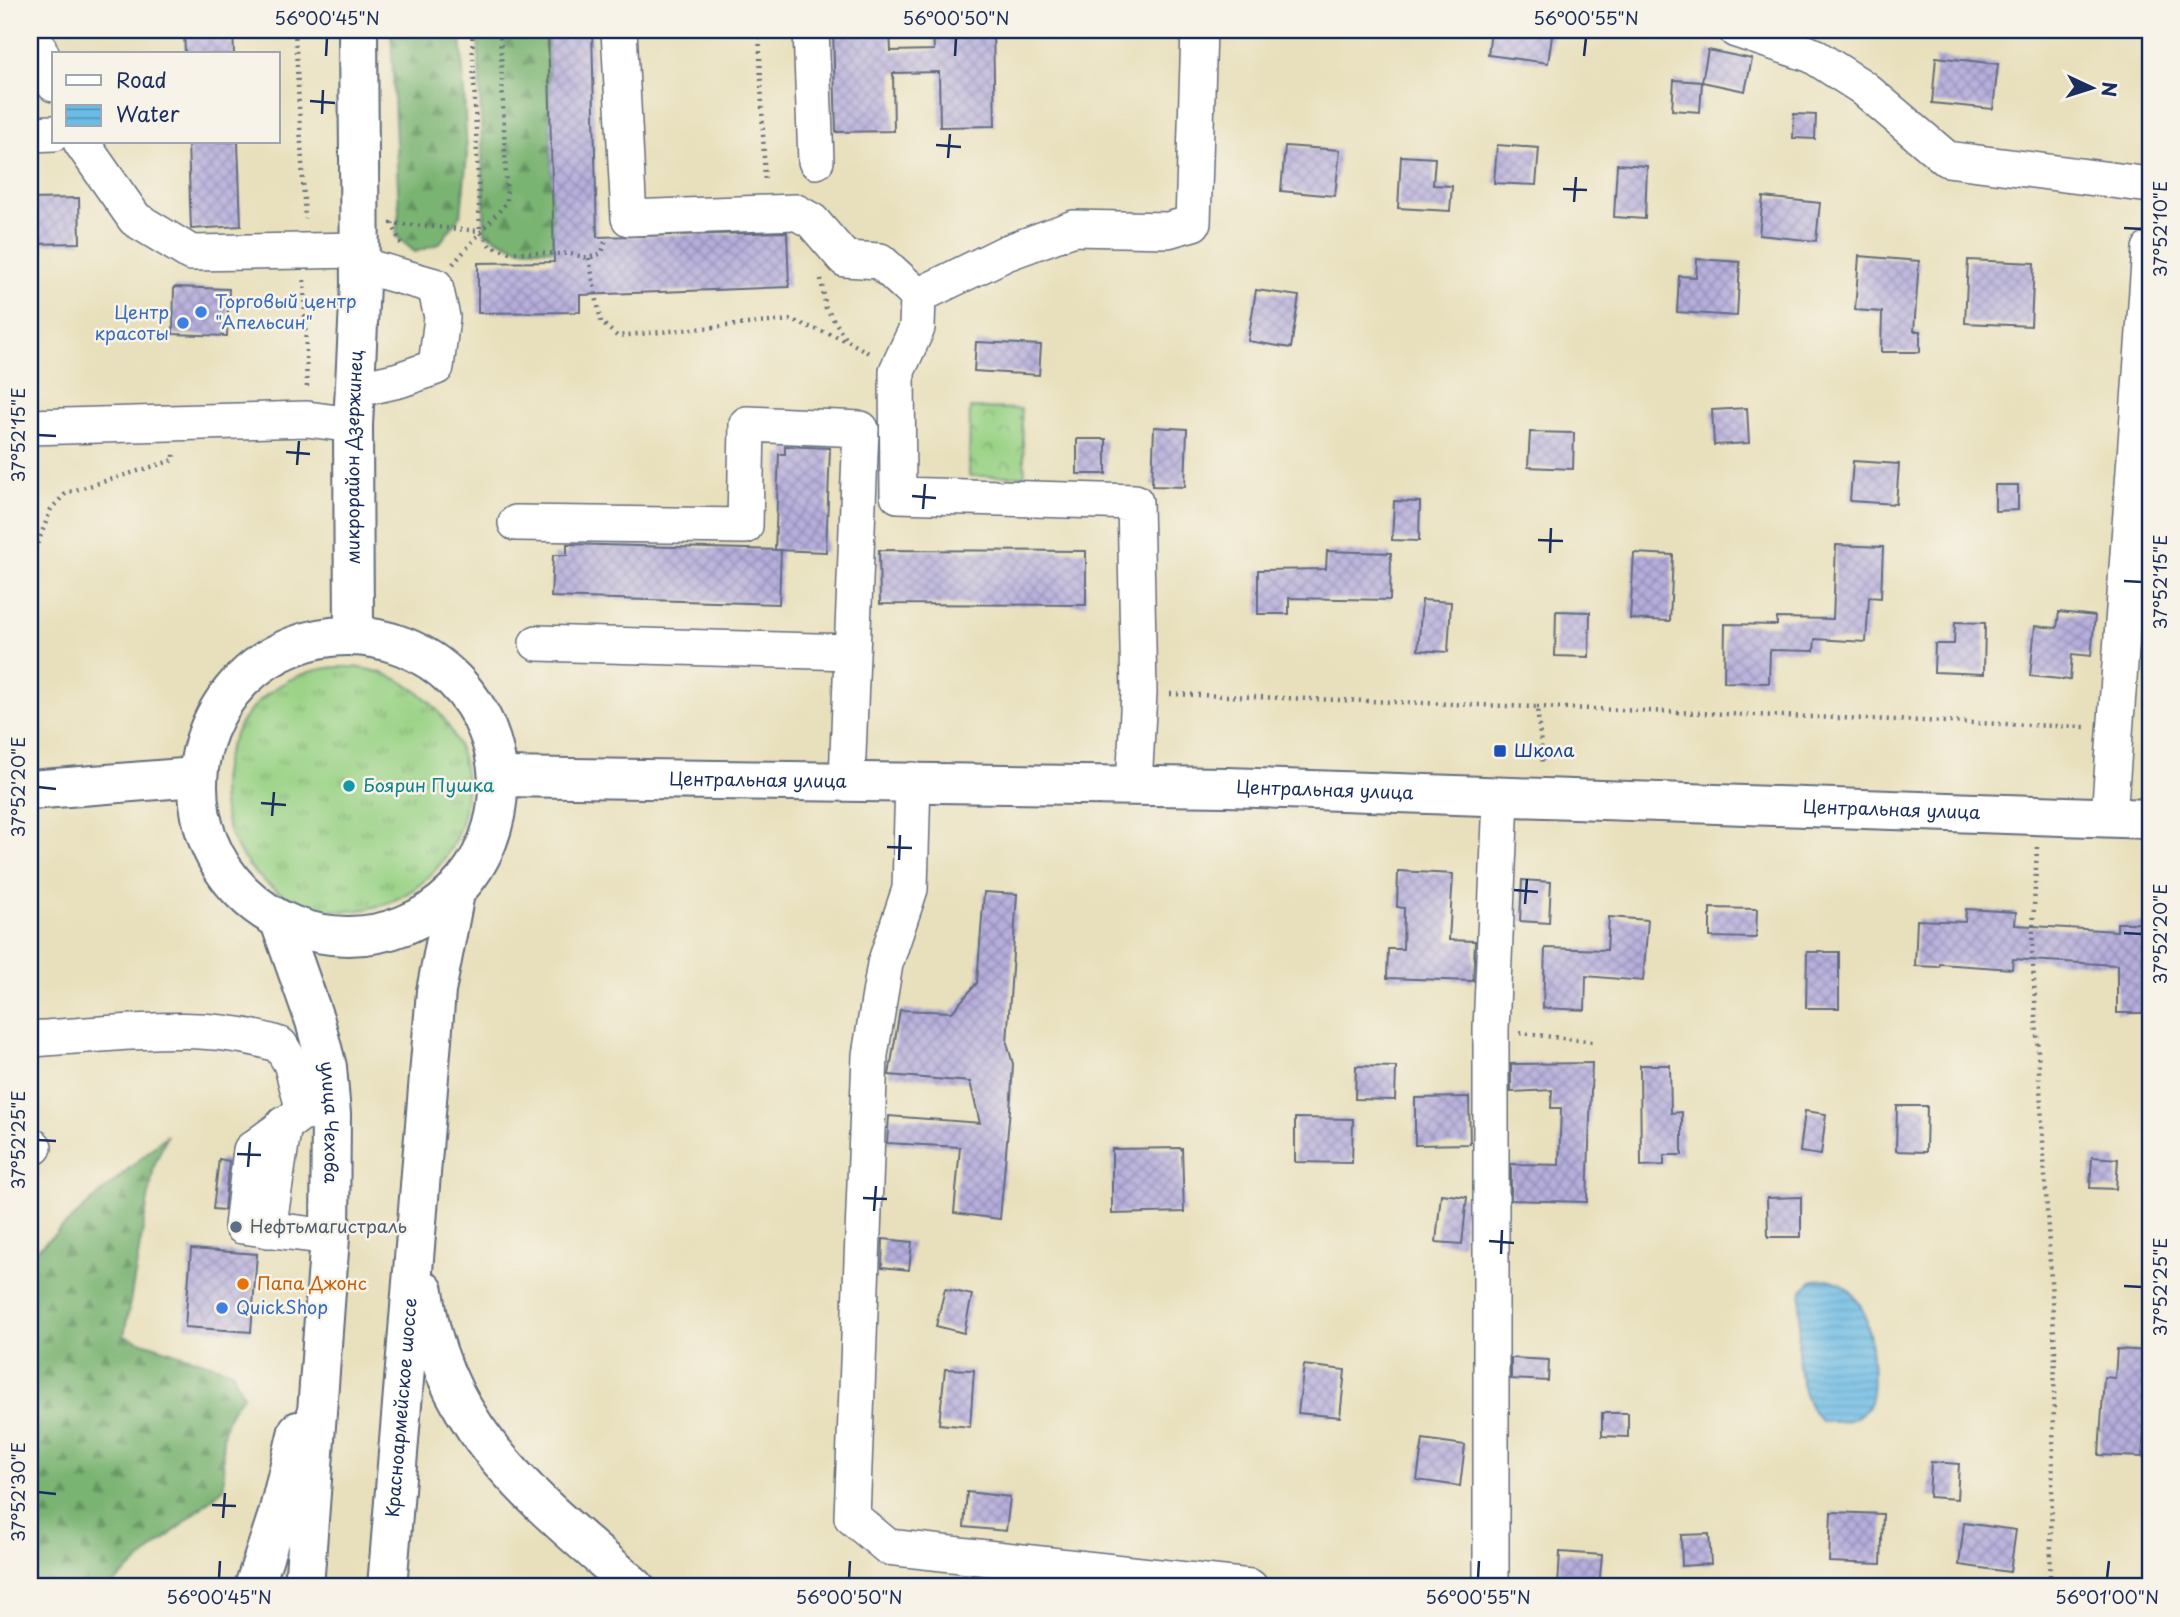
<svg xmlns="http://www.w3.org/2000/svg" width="2180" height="1617" font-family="'Playpen Sans',sans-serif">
	<defs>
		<pattern id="grass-tufts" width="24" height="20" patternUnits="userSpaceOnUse" patternTransform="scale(1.75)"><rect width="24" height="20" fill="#99d285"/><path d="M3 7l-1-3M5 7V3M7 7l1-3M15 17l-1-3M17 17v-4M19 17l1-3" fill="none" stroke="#7cab70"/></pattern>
		<pattern id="forest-firs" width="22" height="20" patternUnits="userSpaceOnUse" patternTransform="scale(1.75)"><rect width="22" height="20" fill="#7ab472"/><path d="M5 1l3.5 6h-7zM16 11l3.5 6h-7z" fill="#639361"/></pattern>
		<pattern id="park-crowns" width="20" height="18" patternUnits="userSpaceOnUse" patternTransform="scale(1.75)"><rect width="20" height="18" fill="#99d285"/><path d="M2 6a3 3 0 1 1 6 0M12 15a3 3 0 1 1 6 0" fill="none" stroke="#7cab70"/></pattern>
		<pattern id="water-rules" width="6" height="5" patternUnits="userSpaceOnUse" patternTransform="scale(1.75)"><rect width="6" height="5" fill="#6abbe5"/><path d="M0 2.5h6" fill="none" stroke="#5698bd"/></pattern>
		<pattern id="building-cross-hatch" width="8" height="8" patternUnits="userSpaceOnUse" patternTransform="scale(1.75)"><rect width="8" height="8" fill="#b6aedc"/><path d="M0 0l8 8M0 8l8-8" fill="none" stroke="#938eb6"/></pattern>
	</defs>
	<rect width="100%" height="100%" fill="#f7f3e8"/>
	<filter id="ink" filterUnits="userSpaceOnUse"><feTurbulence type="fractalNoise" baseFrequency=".0143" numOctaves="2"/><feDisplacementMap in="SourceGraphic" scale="14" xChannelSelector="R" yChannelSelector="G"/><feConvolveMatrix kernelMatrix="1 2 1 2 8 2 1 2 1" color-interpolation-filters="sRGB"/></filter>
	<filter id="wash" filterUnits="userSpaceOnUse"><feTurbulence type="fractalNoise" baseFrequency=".00686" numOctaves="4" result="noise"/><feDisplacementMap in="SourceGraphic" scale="28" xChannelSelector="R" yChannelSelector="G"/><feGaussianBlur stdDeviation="1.57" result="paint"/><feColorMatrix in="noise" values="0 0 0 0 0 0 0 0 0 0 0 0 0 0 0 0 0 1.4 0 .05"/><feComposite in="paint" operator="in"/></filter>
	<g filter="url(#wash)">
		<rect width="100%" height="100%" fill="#e8e0bc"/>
		<circle fill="url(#grass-tufts)" stroke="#5a8072" stroke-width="2" cx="344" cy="789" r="122"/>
		<g fill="url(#forest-firs)" stroke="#4a7268" stroke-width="2">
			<path d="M391,30H461L467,155L461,215L439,244L415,252L396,236L399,211Z"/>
			<path d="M478,30H548L554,250L517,248L485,233Z"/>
			<path d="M167,1135L154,1166L124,1336L232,1371L243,1396C215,1422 224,1453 224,1488L109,1587H30V1256Z"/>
		</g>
		<path fill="url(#park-crowns)" stroke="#5a8072" stroke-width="2" d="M970,408L1021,409L1025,476H969Z"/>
		<path fill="url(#water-rules)" stroke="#4275a2" stroke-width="2" d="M1828,1279C1843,1282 1857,1296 1863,1311C1871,1328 1878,1393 1867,1408C1856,1423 1840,1422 1822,1422C1790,1391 1798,1331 1802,1290L1813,1280Z"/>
		<g id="blocks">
			<g fill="url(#building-cross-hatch)">
				<path d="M184,30H233L234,54H185Z"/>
				<path d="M548,30H592L597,237L787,232L789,287L580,295V312L478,313V263L554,262Z"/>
				<path d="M833,30H890L891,51L934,50L933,30H993L995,126L940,127L939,72L893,73L894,131L836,132Z"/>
				<path d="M1491,30H1553L1548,63L1488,55Z"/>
				<path d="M1708,50L1752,59L1745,91L1702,82Z"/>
				<path d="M1936,57L1998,64L1993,109L1932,103Z"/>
				<path d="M1674,80L1702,82L1700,112L1672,110Z"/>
				<path d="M1794,114L1816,115L1815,139L1793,138Z"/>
				<path d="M188,142H238L241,226L191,229Z"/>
				<path d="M1497,145L1539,148L1536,185L1494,183Z"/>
				<path d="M1285,146L1340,150L1335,196L1281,191Z"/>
				<path d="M1401,156L1435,158L1433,185L1452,186L1450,211L1398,208Z"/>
				<path d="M1617,164L1647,166L1645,219L1614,217Z"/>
				<path d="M1763,197L1820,203L1816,241L1759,235Z"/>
				<path d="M79,198L80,243L30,244V199Z"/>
				<path d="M1859,256L1919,261L1914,331H1920V352H1881L1882,312L1855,310Z"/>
				<path d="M1697,259L1740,262L1737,316L1677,312L1679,276L1696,277Z"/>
				<path d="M1968,260L2034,263L2031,326L1965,323Z"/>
				<path d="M174,287L229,289L227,336L173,334Z"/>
				<path d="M1256,290L1299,296L1291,348L1248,341Z"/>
				<path d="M976,342L1041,345L1039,375L974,371Z"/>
				<path d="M1747,408L1749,443L1714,445L1712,410Z"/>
				<path d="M1154,427L1187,429L1185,487L1152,486Z"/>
				<path d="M1530,432L1574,433L1573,469L1528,467Z"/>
				<rect x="1077" y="439" width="29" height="35"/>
				<path d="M785,446L830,448L826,552L775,550L779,454H785Z"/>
				<path d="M1853,461L1899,464L1896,504L1850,501Z"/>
				<path d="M1995,485H2018V510L1995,511Z"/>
				<path d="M1394,501L1420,502L1419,541L1392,540Z"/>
				<path d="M567,544L781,550L779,604L551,597L553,555H567Z"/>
				<path d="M1836,545L1883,547L1881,598L1869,597L1866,642L1815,639L1814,651L1770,650L1769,683L1724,682L1725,624L1777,625V618L1833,619Z"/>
				<path d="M879,550L1086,551V605L880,604Z"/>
				<path d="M1327,551L1391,553L1390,600L1289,598V614H1258V570L1326,569Z"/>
				<path d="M1634,553L1673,555L1670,621L1630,619Z"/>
				<path d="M1422,600L1451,602L1448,652L1418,650Z"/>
				<path d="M1556,611L1590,612L1589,657L1555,656Z"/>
				<path d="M2059,612L2095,616L2091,656L2072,654L2070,680L2030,676L2035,626L2057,628Z"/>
				<path d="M1955,622L1985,623L1984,674L1934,672L1935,644H1954Z"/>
				<path d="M1398,871L1453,874L1449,940L1475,941L1473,981L1387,978L1388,949H1403L1404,908L1397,907Z"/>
				<path d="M1522,880L1551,882L1549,923L1520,921Z"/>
				<path d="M984,892L1017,894L1007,1043L1013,1064L1011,1097L1000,1219L954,1213L960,1147L887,1143L889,1116L980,1123L970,1082L889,1075L900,1010L952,1012L977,983Z"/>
				<path d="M1710,908L1757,909L1756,938L1710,937Z"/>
				<path d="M1966,909L2016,912L2015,925L2117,931V923H2150V1013H2117V965L2013,959L2012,969L1940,964L1939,967L1915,966L1917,920L1965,922Z"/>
				<path d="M1609,917L1648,920L1643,981L1586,976L1585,1010L1543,1008L1545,948L1607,950Z"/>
				<path d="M1807,952H1839V1008H1806Z"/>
				<path d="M1592,1063L1587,1202L1511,1200V1164L1559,1165L1561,1108H1551L1552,1090L1511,1092V1064Z"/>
				<path d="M1640,1065H1670L1671,1113L1682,1112V1155H1664V1165L1641,1166Z"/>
				<path d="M1356,1066L1396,1067L1395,1100L1355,1099Z"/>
				<path d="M1469,1097L1470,1144L1415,1145V1098Z"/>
				<path d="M1897,1106H1927L1926,1152L1896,1151Z"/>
				<path d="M1805,1111L1826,1114L1821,1155L1800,1152Z"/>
				<path d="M1295,1118L1353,1119L1352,1163L1295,1162Z"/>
				<path d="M1182,1148L1184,1212L1112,1214V1149Z"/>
				<path d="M2092,1157L2118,1159L2116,1189L2090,1188Z"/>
				<path d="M219,1159L229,1161L224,1210L213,1209Z"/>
				<path d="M1441,1194L1467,1197L1462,1244L1436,1242Z"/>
				<path d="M1801,1197V1237H1768L1767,1198Z"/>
				<path d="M883,1239L912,1242L909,1270L882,1267Z"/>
				<path d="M191,1249L257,1254L251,1332L185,1327Z"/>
				<path d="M945,1289L972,1295L964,1333L936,1326Z"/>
				<path d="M2117,1349L2150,1351L2142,1457L2099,1455L2104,1377L2115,1378Z"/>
				<path d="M1511,1358L1549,1360L1548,1381L1511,1379Z"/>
				<path d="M1304,1365L1345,1370L1340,1417L1298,1413Z"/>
				<path d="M945,1369L974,1370L970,1427L939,1424Z"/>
				<path d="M1602,1413H1628V1437L1602,1436Z"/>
				<path d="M1423,1439L1465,1445L1460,1486L1417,1480Z"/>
				<path d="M1931,1462L1959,1464L1957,1499L1929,1497Z"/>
				<path d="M967,1492L1010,1497L1006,1531L964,1527Z"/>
				<path d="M1831,1512L1883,1514L1881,1564L1829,1562Z"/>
				<path d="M1964,1523L2016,1530L2010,1572L1959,1565Z"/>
				<path d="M1709,1534L1711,1564L1682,1566L1681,1535Z"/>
				<path d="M1560,1552L1602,1555L1599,1587L1558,1586Z"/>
			</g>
		</g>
	</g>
	<g filter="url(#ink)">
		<use href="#blocks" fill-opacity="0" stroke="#636d7f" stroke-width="2"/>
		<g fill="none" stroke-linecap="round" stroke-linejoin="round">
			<defs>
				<g id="minor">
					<path d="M31,30L54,84"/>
					<path d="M619,30L629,218L796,212L812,221L845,259L880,261L918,296L917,328L897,371L898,495L1135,502L1139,693L1134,785"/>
					<path d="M811,30L816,161"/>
					<path d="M1736,30L1812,55L1862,87L1947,159L2150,185"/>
					<path d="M30,134L54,133"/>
					<path d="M81,142L135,219L191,253L360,250"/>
					<path d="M918,296L1006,253L1074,228L1168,230L1193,223L1199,30"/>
					<path d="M355,390L399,380L436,367L442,317L435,286L360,265"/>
					<path d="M30,427L307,419L353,425"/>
					<path d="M516,523L745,526L747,424L861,429L847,780"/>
					<path d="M537,643L851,652"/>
					<path d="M913,780L910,889L885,964L870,1055L852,1517L888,1547L1250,1587"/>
					<path d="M2109,817L2150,249"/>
					<path d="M30,1039C111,1035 203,1019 280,1045L291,1063L304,1111"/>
					<path d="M328,1114L304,1111L251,1150L242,1226L330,1237"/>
					<path d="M30,1148L34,1147"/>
					<path d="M268,1230L284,1124"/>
					<path d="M1491,1587V1029L1501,798"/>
				</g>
				<g id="major">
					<path id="s1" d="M354,634L353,425L360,284L358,30"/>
					<circle cx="348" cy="786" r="150"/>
					<path id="s2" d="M499,777L1227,787L2150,819"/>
					<path d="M30,790L196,777"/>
					<path id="s3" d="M280,922L315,1021L327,1067L331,1114L330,1237L304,1587"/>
					<path d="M424,1291C440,1430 537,1501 635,1587"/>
					<path d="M254,1587L278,1514L298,1431"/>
					<path id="s4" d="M387,1587L436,991L455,893"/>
				</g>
			</defs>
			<use href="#minor" stroke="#636d7f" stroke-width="38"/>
			<use href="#major" stroke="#636d7f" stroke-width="42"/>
			<g stroke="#636d7f" stroke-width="4.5" stroke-dasharray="2 5" stroke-linecap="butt">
				<path d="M295,30L305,219"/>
				<path d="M472,30L480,231L490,246L509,252L570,254L589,258L602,253L606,238"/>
				<path d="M759,30L765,183"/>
				<path d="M401,244L392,223L479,231"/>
				<path d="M589,258L601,322L617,336L791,320L848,341L872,355"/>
				<path d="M453,264L507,202L500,30"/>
				<path d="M821,279L826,308L847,340"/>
				<path d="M304,280L307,390"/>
				<path d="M30,563L51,509L66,493L174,460V451"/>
				<path d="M1170,694L1537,707L1543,765"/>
				<path d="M1537,707L2085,727"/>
				<path d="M2037,847L2032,947L2055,1351L2050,1587"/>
				<path d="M1520,1033L1594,1042"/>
			</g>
			<use href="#minor" stroke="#fff" stroke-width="35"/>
			<use href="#major" stroke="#fff" stroke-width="38"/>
		</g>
	</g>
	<path fill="none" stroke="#1b2f5e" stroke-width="2.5" d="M326,56L327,38M955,56L956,38M1584,56L1586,38M310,101L335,103M322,114L323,90M936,145L961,147M948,158L950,134M1563,189L1587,190M1574,202L1576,177M2124,228L2142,229M38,435L56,436M286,452L310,454M297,465L299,441M912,496L936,498M923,509L925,484M1538,540L1563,541M1550,553L1551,528M2124,581L2142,582M38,787L56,789M261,803L286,805M272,816L274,792M887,847L912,848M899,860L900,835M1514,890L1538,892M1525,904L1527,879M2124,933L2142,934M38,1140L56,1141M237,1154L261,1155M248,1167L250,1142M863,1198L887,1199M874,1211L876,1186M1489,1241L1514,1243M1501,1254L1502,1230M2124,1286L2142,1287M38,1492L56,1494M212,1505L236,1506M223,1518L225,1493M219,1578L220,1561M849,1578L850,1561M1478,1578L1479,1561M2107,1578L2109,1561"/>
	<g fill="#3f7fe0" stroke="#f7f3e8" stroke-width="2.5">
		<circle cx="201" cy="312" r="7"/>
		<circle cx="183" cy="323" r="7"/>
		<circle cx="222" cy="1308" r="7"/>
	</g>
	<rect fill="#1a4fb4" stroke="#f7f3e8" stroke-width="2.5" x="1493" y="744" width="14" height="14" rx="3.5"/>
	<circle fill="#0f9aa8" stroke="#f7f3e8" stroke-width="2.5" cx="349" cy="786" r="7"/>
	<circle fill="#5c6f8a" stroke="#f7f3e8" stroke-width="2.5" cx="236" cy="1227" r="7"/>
	<circle fill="#e8710a" stroke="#f7f3e8" stroke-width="2.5" cx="243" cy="1284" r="7"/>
	<g text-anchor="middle" stroke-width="5" stroke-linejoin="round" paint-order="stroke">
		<g font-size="18" fill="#366cbe" stroke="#f7f3e8" text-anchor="start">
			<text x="215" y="308">Торговый центр<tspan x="215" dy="21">"Апельсин"</tspan></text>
			<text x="169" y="319" text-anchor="end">Центр<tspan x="169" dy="21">красоты</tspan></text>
			<text x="236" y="1314">QuickShop</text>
		</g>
		<g font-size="18" fill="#1b2f5e" stroke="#f7f3e8">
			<text dy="6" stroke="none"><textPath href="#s1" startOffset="177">микрорайон Дзержинец</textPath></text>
			<text dy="6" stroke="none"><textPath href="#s2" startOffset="259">Центральная улица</textPath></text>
			<text dy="6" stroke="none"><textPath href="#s2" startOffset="826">Центральная улица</textPath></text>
			<text dy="6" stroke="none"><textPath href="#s2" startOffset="1393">Центральная улица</textPath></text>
			<text dy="6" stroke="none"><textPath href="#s3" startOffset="208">улица Чехова</textPath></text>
			<text dy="6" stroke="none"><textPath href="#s4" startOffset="180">Красноармейское шоссе</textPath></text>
		</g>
		<g font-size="18" fill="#164399" stroke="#f7f3e8" text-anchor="start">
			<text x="1514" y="757">Школа</text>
		</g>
		<g font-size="18" fill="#0d838f" stroke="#f7f3e8" text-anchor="start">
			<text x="363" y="792">Боярин Пушка</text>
		</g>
		<g font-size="18" fill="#4e5e75" stroke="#f7f3e8" text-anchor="start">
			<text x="250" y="1233">Нефтьмагистраль</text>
		</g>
		<g font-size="18" fill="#c56008" stroke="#f7f3e8" text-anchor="start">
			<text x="257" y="1290">Папа Джонс</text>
		</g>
	</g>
	<rect width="2180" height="1617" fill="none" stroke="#f7f3e8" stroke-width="77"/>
	<rect x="52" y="52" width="228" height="91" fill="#f7f3e8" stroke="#9fa5b1" stroke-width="2"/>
	<rect x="66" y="75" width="35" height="10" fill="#ffffff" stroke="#9fa5b1" stroke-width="2"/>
	<text x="116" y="88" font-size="21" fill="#1b2f5e">Road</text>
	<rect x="66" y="105" width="35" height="21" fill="url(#water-rules)" stroke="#9fa5b1" stroke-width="2"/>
	<text x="116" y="122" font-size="21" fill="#1b2f5e">Water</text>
	<g transform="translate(2092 88) rotate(94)" stroke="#f7f3e8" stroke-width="5" paint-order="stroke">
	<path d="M0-5L12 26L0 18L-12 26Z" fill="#1b2f5e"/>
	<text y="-10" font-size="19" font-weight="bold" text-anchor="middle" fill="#1b2f5e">N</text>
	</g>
	<rect x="38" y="38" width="2104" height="1540" fill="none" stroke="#1b2f5e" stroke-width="2.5"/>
	<g font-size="18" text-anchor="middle" fill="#1b2f5e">
		<text x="327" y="25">56°00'45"N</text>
		<text x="956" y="25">56°00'50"N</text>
		<text x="1586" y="25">56°00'55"N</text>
		<text transform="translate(2161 229) rotate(-90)" y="6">37°52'10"E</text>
		<text transform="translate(19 435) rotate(-90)" y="6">37°52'15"E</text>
		<text transform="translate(2161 582) rotate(-90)" y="6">37°52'15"E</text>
		<text transform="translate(19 787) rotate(-90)" y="6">37°52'20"E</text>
		<text transform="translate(2161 934) rotate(-90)" y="6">37°52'20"E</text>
		<text transform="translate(19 1140) rotate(-90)" y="6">37°52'25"E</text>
		<text transform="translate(2161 1287) rotate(-90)" y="6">37°52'25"E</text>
		<text transform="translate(19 1492) rotate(-90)" y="6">37°52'30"E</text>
		<text x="219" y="1604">56°00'45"N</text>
		<text x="849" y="1604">56°00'50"N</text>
		<text x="1478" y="1604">56°00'55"N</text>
		<text x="2107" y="1604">56°01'00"N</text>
	</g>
</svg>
